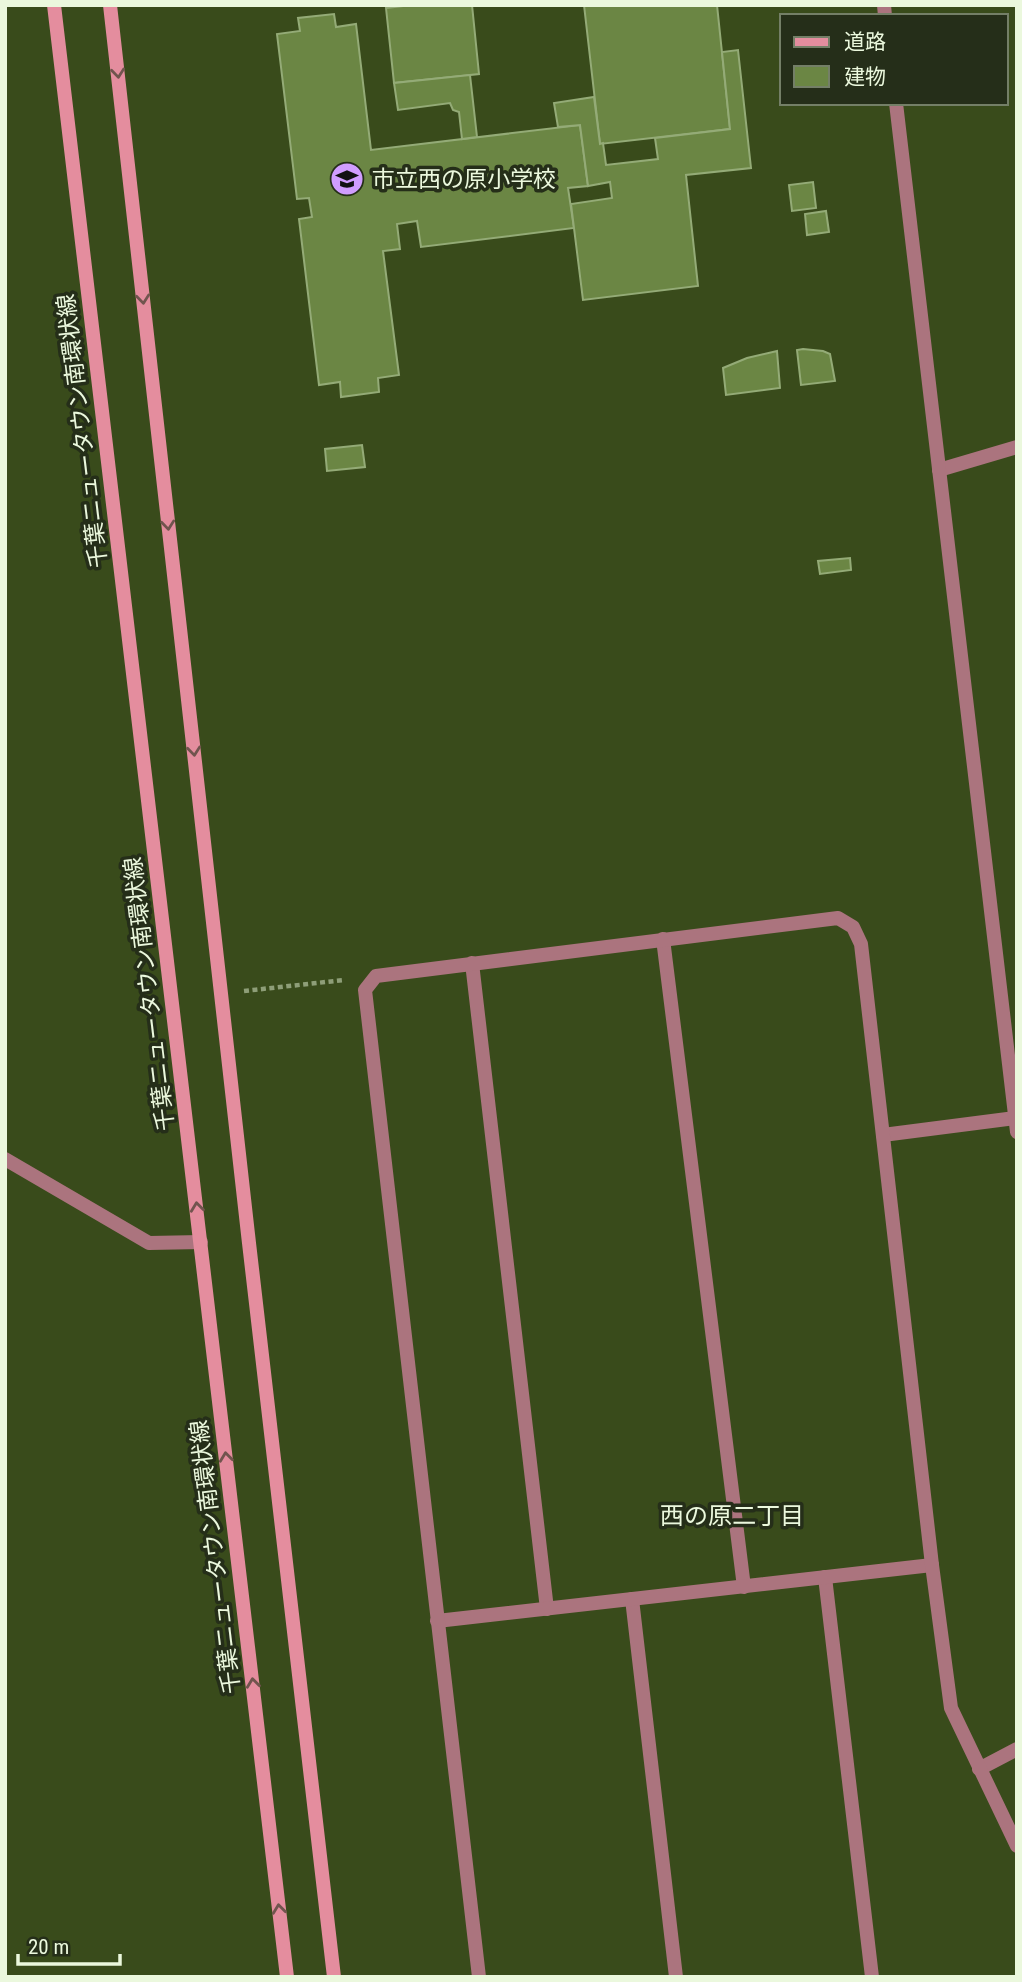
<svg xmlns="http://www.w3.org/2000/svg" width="1022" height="1982" font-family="'Roboto Condensed','Noto Sans JP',sans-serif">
	<rect width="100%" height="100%" fill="#394b1b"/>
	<g fill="#6b8644" stroke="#94ab77" stroke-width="2">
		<path d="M412,5H472L479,74L394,83L386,8Z"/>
		<path d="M584,5H717L730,129L600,144Z"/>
		<path d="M334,14L336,27L356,24L371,150L580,125L588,186L568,188L574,228L421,247L417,221L397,224L400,249L383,251L399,375L378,378L379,392L341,397L340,382L319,385L299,219L312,217L309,198L297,199L277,34L300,31L298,18Z"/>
		<path d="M738,50L751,168L686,175L698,286L583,300L571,204L612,198L610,182L588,186L580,125L558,127L554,103L594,97L600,144L603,143L606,165L658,159L655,138L730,129L722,52Z"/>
		<path d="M470,75L477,137L462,139L459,112L453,110L450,103L398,110L394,83Z"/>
		<path d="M813,182L816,208L792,211L789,185Z"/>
		<path d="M826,211L829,232L807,235L805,214Z"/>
		<path d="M803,349L823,351L830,354L835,381L801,385L797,350Z"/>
		<path d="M777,351L780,388L726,395L723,368L747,358Z"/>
		<path d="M362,445L365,467L327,471L325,449Z"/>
		<path d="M850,558L851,570L820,574L818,561Z"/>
	</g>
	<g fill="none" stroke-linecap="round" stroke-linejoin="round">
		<path stroke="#8e9e78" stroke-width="4.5" stroke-dasharray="5 3.5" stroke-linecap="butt" d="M244,991L344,980"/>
		<g stroke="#ab747e" stroke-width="14">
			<path d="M939,470L1017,447"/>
			<path d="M663,939L744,1587"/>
			<path d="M472,963L547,1609"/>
			<path d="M883,1135L1015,1118"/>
			<path d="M5,1159L149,1243L201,1242"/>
			<path d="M825,1577L872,1977"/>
			<path d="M632,1599L676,1977"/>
			<path d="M437,1621L932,1565"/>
			<path d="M979,1769L1017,1749"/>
			<path d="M479,1977L365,990L376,976L838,918L853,927L861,944L932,1565L951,1708L1017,1846"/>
		</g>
		<g stroke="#ab747e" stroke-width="14">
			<path d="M884,5L885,16"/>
			<path d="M896,103L1017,1132"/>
		</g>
		<g stroke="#e48d9e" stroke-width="14">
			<path d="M54,5L287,1977"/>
			<path d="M110,5L249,1243L334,1977"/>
		</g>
	</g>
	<defs><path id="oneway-chevron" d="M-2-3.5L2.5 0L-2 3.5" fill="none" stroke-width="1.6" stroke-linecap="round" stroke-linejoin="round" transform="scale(1.75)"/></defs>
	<g stroke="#71544e">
		<use href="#oneway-chevron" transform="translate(118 73) rotate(84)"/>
		<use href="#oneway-chevron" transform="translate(143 299) rotate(84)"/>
		<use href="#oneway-chevron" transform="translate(168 525) rotate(84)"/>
		<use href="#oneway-chevron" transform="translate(194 751) rotate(84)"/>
		<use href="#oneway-chevron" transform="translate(197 1207) rotate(-97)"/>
		<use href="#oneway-chevron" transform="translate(226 1457) rotate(-97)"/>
		<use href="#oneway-chevron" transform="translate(253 1683) rotate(-97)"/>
		<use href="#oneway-chevron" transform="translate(279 1909) rotate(-97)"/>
	</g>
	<defs>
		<symbol id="school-disc" viewBox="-11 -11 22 22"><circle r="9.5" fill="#d09dfe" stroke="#252e19"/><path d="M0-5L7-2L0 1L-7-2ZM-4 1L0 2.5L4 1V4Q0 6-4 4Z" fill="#111"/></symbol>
	</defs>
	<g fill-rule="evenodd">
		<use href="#school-disc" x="328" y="160" width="38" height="38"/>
	</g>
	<g text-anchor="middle" stroke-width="7" stroke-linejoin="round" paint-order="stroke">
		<g font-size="23" fill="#ebf8dd" stroke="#252e19" text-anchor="start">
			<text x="372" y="187">市立西の原小学校</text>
		</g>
		<g font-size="23" fill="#ebf8dd" stroke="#252e19">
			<text transform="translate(82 431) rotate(-97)" y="8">千葉ニュータウン南環状線</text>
			<text transform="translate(149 994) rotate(-97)" y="8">千葉ニュータウン南環状線</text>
			<text transform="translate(215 1557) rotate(-97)" y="8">千葉ニュータウン南環状線</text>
		</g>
		<g font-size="24" fill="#ebf8dd" stroke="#252e19">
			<text x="732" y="1524">西の原二丁目</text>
		</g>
	</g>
	<rect width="1022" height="1982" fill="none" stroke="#ebf8dd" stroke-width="14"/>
	<rect x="780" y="14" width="228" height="91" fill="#252e19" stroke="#747f67" stroke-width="2"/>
	<rect x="794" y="37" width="35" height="10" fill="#e48d9e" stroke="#747f67" stroke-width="2"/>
	<text x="844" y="49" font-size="21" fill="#ebf8dd">道路</text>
	<rect x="794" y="66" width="35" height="21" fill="#6b8644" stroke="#747f67" stroke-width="2"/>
	<text x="844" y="84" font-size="21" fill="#ebf8dd">建物</text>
	<path d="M18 1954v10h102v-10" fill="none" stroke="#ebf8dd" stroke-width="3.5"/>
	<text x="28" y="1954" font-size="21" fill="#ebf8dd" stroke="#252e19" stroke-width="5" paint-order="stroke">20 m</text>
</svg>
